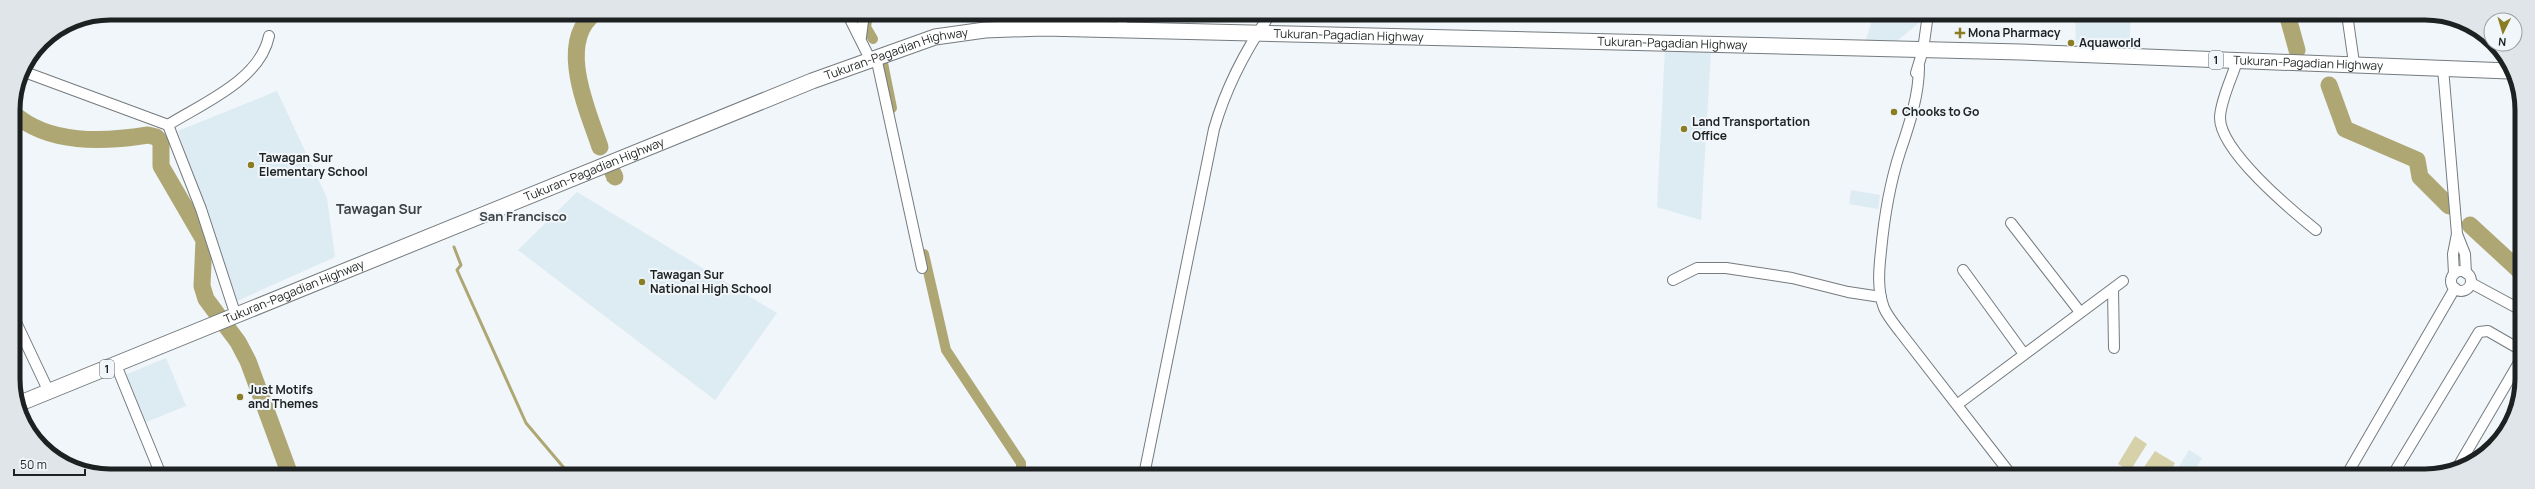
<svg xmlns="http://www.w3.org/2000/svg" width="2535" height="489" font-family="Manrope,sans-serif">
	<rect width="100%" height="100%" fill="#f0f6f9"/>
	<g fill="#ddebf2">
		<path d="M1874,14H1920V22L1897,41L1865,42Z"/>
		<path d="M2131,14L2129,46L2076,44L2075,15Z"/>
		<path d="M1665,49L1711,51L1701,220L1657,207Z"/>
		<path d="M277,91L327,198L335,257L237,301L178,131Z"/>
		<path d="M1851,190L1880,195L1878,209L1849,204Z"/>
		<path d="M577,192L777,313L715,400L518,250Z"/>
		<path d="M166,358L186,406L144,423L125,375Z"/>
		<path d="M2189,450L2202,458L2192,476H2173Z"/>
	</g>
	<g fill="#d6d1a9">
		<path d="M2135,436L2147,444L2130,471L2118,464Z"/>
		<path d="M2155,451L2175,463L2168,476H2138Z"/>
	</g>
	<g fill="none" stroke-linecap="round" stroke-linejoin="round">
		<g stroke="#aea774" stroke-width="3">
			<path d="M608,180L615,177"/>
			<path d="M454,247L461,265L457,270L526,423L570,475"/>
		</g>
		<g stroke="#aea774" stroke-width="10">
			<path d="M868,15L866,27L873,39"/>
			<path d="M883,63L892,108"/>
			<path d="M924,254L946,350L1021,463V475"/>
		</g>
		<g stroke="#aea774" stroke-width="17">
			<path d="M595,13C556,42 588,111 600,147"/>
			<path d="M2287,14L2297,50"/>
			<path d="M2329,85L2345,129L2417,160L2420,177L2449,206"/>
			<path d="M13,113C49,145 104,142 148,135L156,137L161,142V166L204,240L202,286L206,299L238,342L248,361L290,475"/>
			<path d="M613,173L615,177"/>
			<path d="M2470,225L2521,272"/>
		</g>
		<defs>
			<g id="minor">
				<path d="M847,13L870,59"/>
				<path d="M2347,14L2354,63"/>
				<path d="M1121,28L1123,13"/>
				<path d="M861,37L864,13"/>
				<path d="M876,57L922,268"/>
				<path d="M2237,61C2232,78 2221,99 2220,117C2219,150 2291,210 2316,230"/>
				<path d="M1919,67C1919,95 1909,126 1900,152C1890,183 1884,219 1881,251C1879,269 1877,290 1884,308C1888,317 1895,325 1901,333L2012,476"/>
				<path d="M2443,68L2457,234L2453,254L2454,274"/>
				<path d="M22,71L168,125L201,209L236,316"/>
				<path d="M1916,73L1923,50L1928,14"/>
				<path d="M168,125C203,103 260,80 269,36"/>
				<path d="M2011,223L2080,312"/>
				<path d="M2457,234L2465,254L2466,273"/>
				<path d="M1963,270L2024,354"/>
				<circle cx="2461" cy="281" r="10"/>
				<path d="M1673,280L1697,268H1726L1792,278L1848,292L1881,297"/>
				<path d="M2471,283L2521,310"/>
				<path d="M2113,289L2114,348"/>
				<path d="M14,318L49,392"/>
				<path d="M116,365L161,475"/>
				<path d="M1958,404L2123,281"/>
				<path d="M2456,470L2521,359"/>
				<path d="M1144,475L1214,129C1226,87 1246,49 1271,13"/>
				<path d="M2346,476L2455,288"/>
				<path d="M2392,476L2479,332L2488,331L2521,350"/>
			</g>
			<g id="highway">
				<path id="s1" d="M18,404L812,81L935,37L985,30L1043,28L2021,52L2509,71"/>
			</g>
		</defs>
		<use href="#minor" stroke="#757b7e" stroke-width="12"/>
		<use href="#highway" stroke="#757b7e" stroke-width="17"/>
		<use href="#minor" stroke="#fff" stroke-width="10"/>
		<use href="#highway" stroke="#fff" stroke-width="15"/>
	</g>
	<g fill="#8a7d23" stroke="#f0f6f9" stroke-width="1.5">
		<path d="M1958 27h4v4h4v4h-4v4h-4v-4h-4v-4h4z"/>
		<circle cx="2071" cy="43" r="4"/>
		<circle cx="1894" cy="112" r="4"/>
		<circle cx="1684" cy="129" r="4"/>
		<circle cx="251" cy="165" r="4"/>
		<circle cx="642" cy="282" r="4"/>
		<circle cx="240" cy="397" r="4"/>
	</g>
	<g text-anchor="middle" stroke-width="4" stroke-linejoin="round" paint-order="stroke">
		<g fill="#f0f6f9" stroke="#5d6162" stroke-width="1">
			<rect x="2209" y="51" width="14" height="18" rx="3"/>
			<rect x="100" y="360" width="14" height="18" rx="3"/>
		</g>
		<g font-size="11" font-weight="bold" fill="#1e2122">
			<text x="2216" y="64">1</text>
			<text x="107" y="373">1</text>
		</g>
		<g font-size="12" font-weight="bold" fill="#1e2122" stroke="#f0f6f9" text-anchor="start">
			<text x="1968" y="37">Mona Pharmacy</text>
			<text x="2079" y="47">Aquaworld</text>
			<text x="1902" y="116">Chooks to Go</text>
			<text x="1692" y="126">Land Transportation<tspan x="1692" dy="14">Office</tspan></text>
			<text x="259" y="162">Tawagan Sur<tspan x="259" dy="14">Elementary School</tspan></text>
			<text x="650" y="279">Tawagan Sur<tspan x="650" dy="14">National High School</tspan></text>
			<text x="248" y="394">Just Motifs<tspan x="248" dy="14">and Themes</tspan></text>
		</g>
		<g font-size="12" fill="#1e2122" stroke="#f0f6f9">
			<text dy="4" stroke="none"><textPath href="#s1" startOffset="1402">Tukuran-Pagadian Highway</textPath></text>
			<text dy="4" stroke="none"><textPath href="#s1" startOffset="1726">Tukuran-Pagadian Highway</textPath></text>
			<text dy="4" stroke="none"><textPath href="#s1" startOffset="946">Tukuran-Pagadian Highway</textPath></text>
			<text dy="4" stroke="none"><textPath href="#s1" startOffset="2362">Tukuran-Pagadian Highway</textPath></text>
			<text dy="4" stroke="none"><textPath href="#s1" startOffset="622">Tukuran-Pagadian Highway</textPath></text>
			<text dy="4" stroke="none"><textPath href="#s1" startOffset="298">Tukuran-Pagadian Highway</textPath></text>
		</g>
		<g font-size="13" font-weight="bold" fill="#3e4345" stroke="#f0f6f9">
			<text x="523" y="221">San Francisco</text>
		</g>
		<g font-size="14" font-weight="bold" fill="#3e4345" stroke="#f0f6f9">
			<text x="379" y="214">Tawagan Sur</text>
		</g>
	</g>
	<path d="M0 0H2535V489H0ZM110 20H2425A90 90 0 0 1 2515 110V379A90 90 0 0 1 2425 469H110A90 90 0 0 1 20 379V110A90 90 0 0 1 110 20Z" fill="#dfe5e8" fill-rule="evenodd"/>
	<path fill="none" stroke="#1e2122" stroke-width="5" d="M110 20H2425A90 90 0 0 1 2515 110V379A90 90 0 0 1 2425 469H110A90 90 0 0 1 20 379V110A90 90 0 0 1 110 20Z"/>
	<g transform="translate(2503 32) rotate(185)"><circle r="19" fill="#f0f6f9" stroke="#9ca1a3"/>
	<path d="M0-3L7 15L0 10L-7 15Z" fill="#8a7d23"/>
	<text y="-6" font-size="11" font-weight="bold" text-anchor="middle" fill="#1e2122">N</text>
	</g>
	<path d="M14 469v6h71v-6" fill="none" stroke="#1e2122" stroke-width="2"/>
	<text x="20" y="469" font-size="12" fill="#1e2122" stroke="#f0f6f9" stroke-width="3" paint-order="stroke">50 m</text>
</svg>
